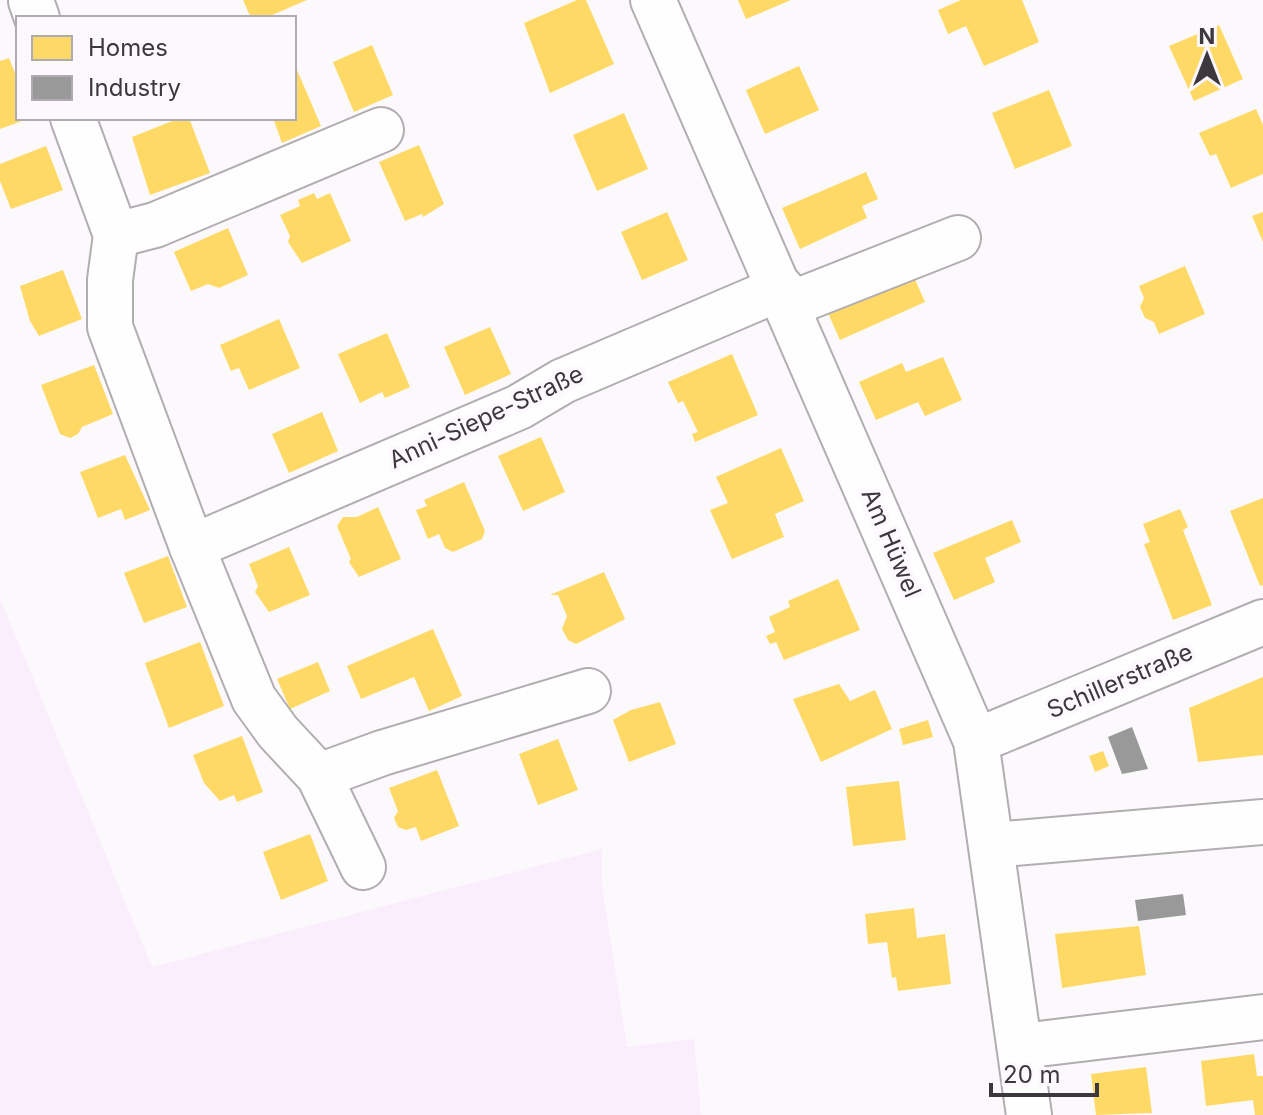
<svg xmlns="http://www.w3.org/2000/svg" width="1263" height="1115" font-family="Inter,sans-serif">
	<rect width="100%" height="100%" fill="#fcf9fd"/>
	<path fill="#faedfc" d="M0,598L152,967L602,849V885L627,1047L694,1039L701,1115H0Z"/>
	<g fill="#ffd966">
		<path d="M243,0H307L265,18H251Z"/>
		<path d="M577,0H586L614,64L550,93L524,23Z"/>
		<path d="M738,0H791L746,19Z"/>
		<path d="M961,0H1022L1039,42L984,66L966,26L948,34L938,10Z"/>
		<path d="M1219,25L1243,79L1194,101L1169,46Z"/>
		<path d="M372,45L393,95L354,112L333,62Z"/>
		<path d="M9,58L15,73L18,71V118H30L0,129V61Z"/>
		<path d="M294,63L321,126L282,143L273,118H294Z"/>
		<path d="M799,66L819,110L765,134L746,90Z"/>
		<path d="M1049,90L1072,146L1015,169L992,113Z"/>
		<path d="M1256,109L1263,125V174L1231,188L1216,154L1210,156L1199,133Z"/>
		<path d="M624,113L648,169L597,191L573,135Z"/>
		<path d="M180,118H189L210,173L150,195L132,137Z"/>
		<path d="M419,145L444,204L423,217L422,214L405,221L379,162Z"/>
		<path d="M46,146L63,190L11,209L0,181V164Z"/>
		<path d="M866,172L878,199L862,206L867,218L800,249L782,208Z"/>
		<path d="M314,193L317,199L330,193L351,241L302,263L288,242L290,236L280,215L300,206L298,200Z"/>
		<path d="M667,212L688,260L642,280L621,232Z"/>
		<path d="M1263,212V242L1252,216Z"/>
		<path d="M228,228L248,275L219,288L208,284L191,291L174,252Z"/>
		<path d="M909,266L925,302L840,340L823,302Z"/>
		<path d="M1185,266L1205,314L1159,334L1154,322L1145,318L1140,307L1144,298L1139,286Z"/>
		<path d="M63,270L82,319L39,336L30,321L20,286Z"/>
		<path d="M279,319L300,368L249,390L239,368L231,371L220,345Z"/>
		<path d="M490,327L511,374L465,395L444,347Z"/>
		<path d="M387,333L410,387L385,398L382,392L360,403L338,354Z"/>
		<path d="M732,354L758,415L695,442L692,434L698,432L683,401L678,403L668,382Z"/>
		<path d="M943,357L962,400L925,416L918,402L876,420L859,382L902,363L906,372Z"/>
		<path d="M94,365L113,414L82,427L78,434L70,438L60,434L41,385Z"/>
		<path d="M322,412L338,451L289,473L272,434Z"/>
		<path d="M541,437L565,492L523,511L498,456Z"/>
		<path d="M781,448L804,501L775,514L784,537L732,559L710,510L728,503L716,477Z"/>
		<path d="M125,455L150,510L125,520L121,509L98,518L80,472Z"/>
		<path d="M464,482L485,531L482,539L453,552L445,548L439,534L428,539L416,510L427,506L424,500Z"/>
		<path d="M1263,498V585L1260,586L1230,511Z"/>
		<path d="M378,507L401,559L359,577L349,562L351,559L337,526L343,517H357Z"/>
		<path d="M1180,509L1188,527L1183,530L1212,605L1173,620L1144,544L1150,542L1143,524Z"/>
		<path d="M1012,520L1021,542L985,558L995,582L954,600L933,553Z"/>
		<path d="M289,547L310,595L269,612L255,592L258,586L249,564Z"/>
		<path d="M168,556L187,607L144,623L124,573Z"/>
		<path d="M604,572L625,619L576,644L568,640L562,629L567,616L558,595H550Z"/>
		<path d="M838,579L860,630L784,660L776,642L770,644L766,636L775,632L769,617L790,607L788,601Z"/>
		<path d="M433,629L462,696L429,711L414,677L361,699L347,666Z"/>
		<path d="M200,642L224,706L169,728L145,663Z"/>
		<path d="M318,662L330,691L290,709L277,679Z"/>
		<path d="M1263,677V755L1198,762L1189,708Z"/>
		<path d="M839,684L850,701L875,690L892,729L821,762L793,699Z"/>
		<path d="M660,702L676,744L629,762L613,720L631,710Z"/>
		<path d="M928,720L933,737L903,745L899,729Z"/>
		<path d="M242,736L263,792L237,802L234,795L220,801L204,783L193,755Z"/>
		<path d="M558,739L578,790L538,805L519,754Z"/>
		<path d="M1103,751L1109,766L1095,772L1089,756Z"/>
		<path d="M437,770L459,826L421,841L416,827L406,830L398,827L394,818L398,811L389,788Z"/>
		<path d="M899,781L906,840L853,846L846,787Z"/>
		<path d="M310,834L328,881L281,900L263,852Z"/>
		<path d="M914,908L917,938L945,934L951,984L898,991L896,977L892,978L887,942L868,944L865,914Z"/>
		<path d="M1139,926L1146,975L1062,988L1055,934Z"/>
		<path d="M1254,1054L1257,1076H1263V1115H1255L1253,1100L1206,1106L1201,1061Z"/>
		<path d="M1146,1067L1152,1113L1096,1115L1091,1074Z"/>
	</g>
	<g fill="#999">
		<path d="M1132,727L1148,769L1122,774L1108,737Z"/>
		<path d="M1183,894L1186,915L1138,921L1135,900Z"/>
	</g>
	<g fill="none" stroke-linecap="round" stroke-linejoin="round">
		<defs>
			<g id="minor">
				<path d="M653,0L976,741L1029,1115"/>
				<path d="M31,1L37,18"/>
				<path d="M73,118L116,235L110,280V327L192,547L254,699L278,732L319,776L363,867"/>
				<path d="M116,235L155,225L381,130"/>
				<path d="M788,305L958,238"/>
				<path d="M192,547L519,407L563,381L781,288"/>
				<path d="M976,741L1263,622"/>
				<path d="M319,776L382,753L588,691"/>
				<path d="M992,845L1263,822"/>
				<path d="M1022,1046L1263,1017"/>
			</g>
		</defs>
		<use href="#minor" stroke="#b1adb1" stroke-width="48"/>
		<use href="#minor" stroke="#fffeff" stroke-width="44"/>
	</g>
	<g text-anchor="middle" stroke-width="8" stroke-linejoin="round" paint-order="stroke">
		<g font-size="24" fill="#3d383d" stroke="#fdf8fe">
			<text transform="translate(486 417) rotate(-25)" y="8">Anni-Siepe-Straße</text>
			<text transform="translate(891 543) rotate(67)" y="8">Am Hüwel</text>
			<text transform="translate(1120 681) rotate(-23)" y="8">Schillerstraße</text>
		</g>
	</g>
	<rect x="16" y="16" width="280" height="104" fill="#fdf8fe" stroke="#b0abb1" stroke-width="2"/>
	<rect x="32" y="36" width="40" height="24" fill="#ffd966" stroke="#b0abb1" stroke-width="2"/>
	<text x="88" y="56" font-size="24" fill="#3d383d">Homes</text>
	<rect x="32" y="76" width="40" height="24" fill="#999999" stroke="#b0abb1" stroke-width="2"/>
	<text x="88" y="96" font-size="24" fill="#3d383d">Industry</text>
	<g transform="translate(1207 56)" stroke="#fdf8fe" stroke-width="6" paint-order="stroke">
	<path d="M0-6L14 30L0 20L-14 30Z" fill="#3d383d"/>
	<text y="-12" font-size="22" font-weight="bold" text-anchor="middle" fill="#3d383d">N</text>
	</g>
	<path d="M991 1083v12h106v-12" fill="none" stroke="#3d383d" stroke-width="4"/>
	<text x="1003" y="1083" font-size="24" fill="#3d383d" stroke="#fdf8fe" stroke-width="6" paint-order="stroke">20 m</text>
</svg>
